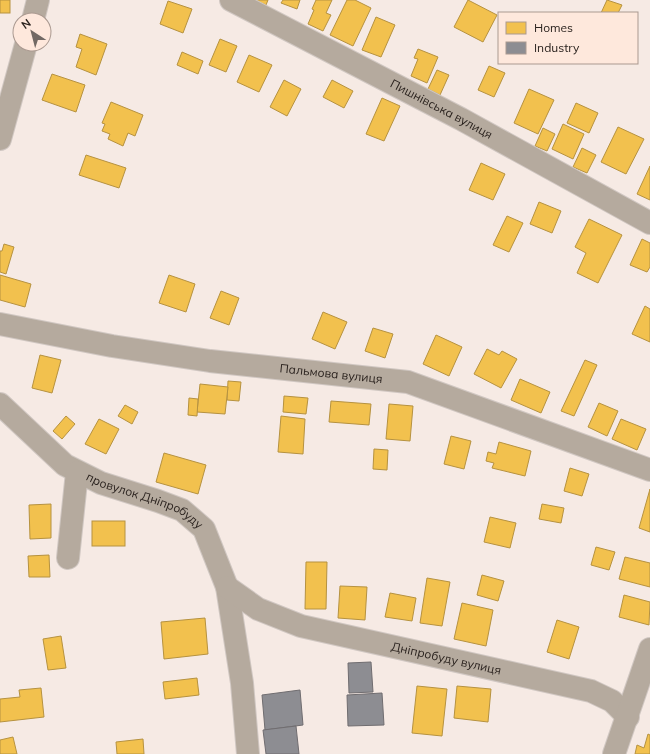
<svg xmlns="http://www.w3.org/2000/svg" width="650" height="754" font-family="Mulish,sans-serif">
	<rect width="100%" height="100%" fill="#f6eae4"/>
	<g fill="#f2c14e" stroke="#b69240">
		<rect x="0" y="0" width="10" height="13"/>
		<path d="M254,0H268L266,5Z"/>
		<path d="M283,0H300L297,9L281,3Z"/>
		<path d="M316,0H332L326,13L331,15L323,31L308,24L314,10L312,9Z"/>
		<path d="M347,0H355L371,8L353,46L330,35Z"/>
		<path d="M468,0L497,15L483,42L454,27Z"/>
		<path d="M607,0L622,5L618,13H601Z"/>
		<path d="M168,1L192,9L183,33L160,24Z"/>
		<path d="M376,17L395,25L381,57L362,50Z"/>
		<path d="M80,34L107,44L96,75L76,67L82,49L76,47Z"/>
		<path d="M220,39L237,46L226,72L209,65Z"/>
		<path d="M418,49L438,57L427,83L411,76L418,59L414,58Z"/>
		<path d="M182,52L203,61L198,74L177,65Z"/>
		<path d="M249,55L272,65L259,92L237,82Z"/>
		<path d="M489,66L505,73L494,97L478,90Z"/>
		<path d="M437,70L449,75L440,95L428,89Z"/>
		<path d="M52,74L85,85L76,112L42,100Z"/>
		<path d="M284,80L301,89L287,116L270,107Z"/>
		<path d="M332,80L353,91L344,108L323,97Z"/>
		<path d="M529,89L554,100L538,134L514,123Z"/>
		<path d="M382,98L400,106L384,141L366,134Z"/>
		<path d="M111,102L143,115L135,136L128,133L123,146L108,139L110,134L102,131L105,124L102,123Z"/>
		<path d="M576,103L598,113L589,133L567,123Z"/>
		<path d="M563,124L584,134L573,159L552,149Z"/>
		<path d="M618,127L644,139L626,174L601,162Z"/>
		<path d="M543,128L555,134L547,151L535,146Z"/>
		<path d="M582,148L596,155L587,173L573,167Z"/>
		<path d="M86,155L126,168L119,188L79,175Z"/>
		<path d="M481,163L505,174L493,200L469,190Z"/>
		<path d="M650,166V200L637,194Z"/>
		<path d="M539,202L561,211L552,233L530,224Z"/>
		<path d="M507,216L523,223L509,252L493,245Z"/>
		<path d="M589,219L622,235L598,283L577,273L586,253L575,247Z"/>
		<path d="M642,239L650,243V267L647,272L630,265Z"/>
		<path d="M4,244L14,247L6,274L0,272V251H2Z"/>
		<path d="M0,275L31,284L25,307L0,300Z"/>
		<path d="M169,275L195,284L186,312L159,303Z"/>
		<path d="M221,291L239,298L229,325L210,318Z"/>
		<path d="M645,306L650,309V342L632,334Z"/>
		<path d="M323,312L347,322L335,349L312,339Z"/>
		<path d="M373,328L393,334L385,358L365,351Z"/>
		<path d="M436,335L462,347L449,376L423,364Z"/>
		<path d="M487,349L499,355L502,351L517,359L501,388L474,374Z"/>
		<path d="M40,355L61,360L52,393L32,388Z"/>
		<path d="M585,360L597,365L574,416L561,411Z"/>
		<path d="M520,379L550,392L541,413L511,400Z"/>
		<path d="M228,381L241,382L239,401L227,400Z"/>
		<path d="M200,384L228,387L225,414L197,412Z"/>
		<path d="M284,396L308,398L306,414L283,412Z"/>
		<path d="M189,398L198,399L197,416L188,415Z"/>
		<path d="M331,401L371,404L369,425L329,422Z"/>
		<path d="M599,403L618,411L607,436L588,427Z"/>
		<path d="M389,404L413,406L410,441L386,439Z"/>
		<path d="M125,405L138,412L132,424L118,416Z"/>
		<path d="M66,416L75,424L62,439L53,431Z"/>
		<path d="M281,416L305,419L303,454L278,452Z"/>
		<path d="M99,419L119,429L106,454L85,444Z"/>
		<path d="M621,419L646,429L637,450L612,439Z"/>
		<path d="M451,436L471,441L464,469L444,464Z"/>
		<path d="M499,442L531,451L525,476L492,468L494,463L486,461L488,452L496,454Z"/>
		<path d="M374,449L388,450L387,470L373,469Z"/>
		<path d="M164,453L206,465L198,494L156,482Z"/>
		<path d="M570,468L589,474L582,496L564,491Z"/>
		<path d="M650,489V532L639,528Z"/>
		<path d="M51,504V538L30,539L29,505Z"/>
		<path d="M542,504L564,508L561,523L539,519Z"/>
		<path d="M490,517L516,523L510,548L484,542Z"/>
		<rect x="92" y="521" width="33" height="25"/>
		<path d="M596,547L615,552L609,570L591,565Z"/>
		<path d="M49,555L50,577H29L28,556Z"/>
		<path d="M625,557L650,563V587L619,579Z"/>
		<path d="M306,562H327L326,609H305Z"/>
		<path d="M482,575L504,581L498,601L477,595Z"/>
		<path d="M427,578L450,582L442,626L420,623Z"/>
		<path d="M340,586L367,587L365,620L338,618Z"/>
		<path d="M390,593L416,598L412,621L385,617Z"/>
		<path d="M624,595L650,602L649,625L619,617Z"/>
		<path d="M462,603L493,610L486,646L454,639Z"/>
		<path d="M205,618L208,654L164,659L161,622Z"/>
		<path d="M557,620L579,627L569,659L547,652Z"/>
		<path d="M61,636L66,668L48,670L43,639Z"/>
		<path d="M197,678L199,695L165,699L163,682Z"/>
		<path d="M417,686L447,689L442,736L412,733Z"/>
		<path d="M457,686L491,689L488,722L454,718Z"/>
		<path d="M41,688L44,717L0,722V699L20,697L19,690Z"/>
		<path d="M648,734L650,735V754H635L637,745L644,748Z"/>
		<path d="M13,737L17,754H0V740Z"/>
		<path d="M143,739L144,754H117L116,742Z"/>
	</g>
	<g fill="#8d8d92" stroke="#706d70">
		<path d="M371,662L373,692L349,693L348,663Z"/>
		<path d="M300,690L303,725L265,730L262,695Z"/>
		<path d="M382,693L384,725L348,726L347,695Z"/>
		<path d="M296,726L299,754H266L263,730Z"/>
	</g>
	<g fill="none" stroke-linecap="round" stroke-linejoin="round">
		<defs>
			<g id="minor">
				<path id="s1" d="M231,0L461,119L650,223"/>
				<path d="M33,20L38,0"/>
				<path d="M0,139L26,44"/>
				<path id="s2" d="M0,324L112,346L210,361L408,382L650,470"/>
				<path id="s3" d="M0,404L65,465L101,483L158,501L182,510L204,529L227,587L242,683L248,754"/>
				<path d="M68,558L77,472"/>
				<path id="s4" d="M227,587L258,609L301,626L591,691L612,701L628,717"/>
				<path d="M614,754L650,649"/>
			</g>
		</defs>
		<use href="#minor" stroke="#d0c7c2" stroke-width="24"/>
		<use href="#minor" stroke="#b5aa9e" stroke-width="22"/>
	</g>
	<g text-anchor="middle" stroke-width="4" stroke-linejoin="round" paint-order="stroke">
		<g font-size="12" fill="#2b231f" stroke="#fee8dc">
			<text dy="4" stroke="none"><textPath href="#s1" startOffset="237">Пишнівська вулиця</textPath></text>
			<text dy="4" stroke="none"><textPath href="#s2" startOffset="335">Пальмова вулиця</textPath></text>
			<text dy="4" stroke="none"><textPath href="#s3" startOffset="177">провулок Дніпробуду</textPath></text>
			<text dy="4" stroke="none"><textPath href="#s4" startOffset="233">Дніпробуду вулиця</textPath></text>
		</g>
	</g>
	<rect x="498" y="12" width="140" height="52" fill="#fee8dc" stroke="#aa9990"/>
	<rect x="506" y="22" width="20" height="12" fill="#f2c14e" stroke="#aa9990"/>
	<text x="534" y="32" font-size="12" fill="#2b231f">Homes</text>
	<rect x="506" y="42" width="20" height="12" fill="#8d8d92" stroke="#aa9990"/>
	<text x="534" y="52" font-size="12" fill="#2b231f">Industry</text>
	<g transform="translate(32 32) rotate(324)"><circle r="19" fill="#fee8dc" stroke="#aa9990"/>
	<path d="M0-3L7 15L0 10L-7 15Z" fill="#726964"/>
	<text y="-6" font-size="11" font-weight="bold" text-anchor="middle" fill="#2b231f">N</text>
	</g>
</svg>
